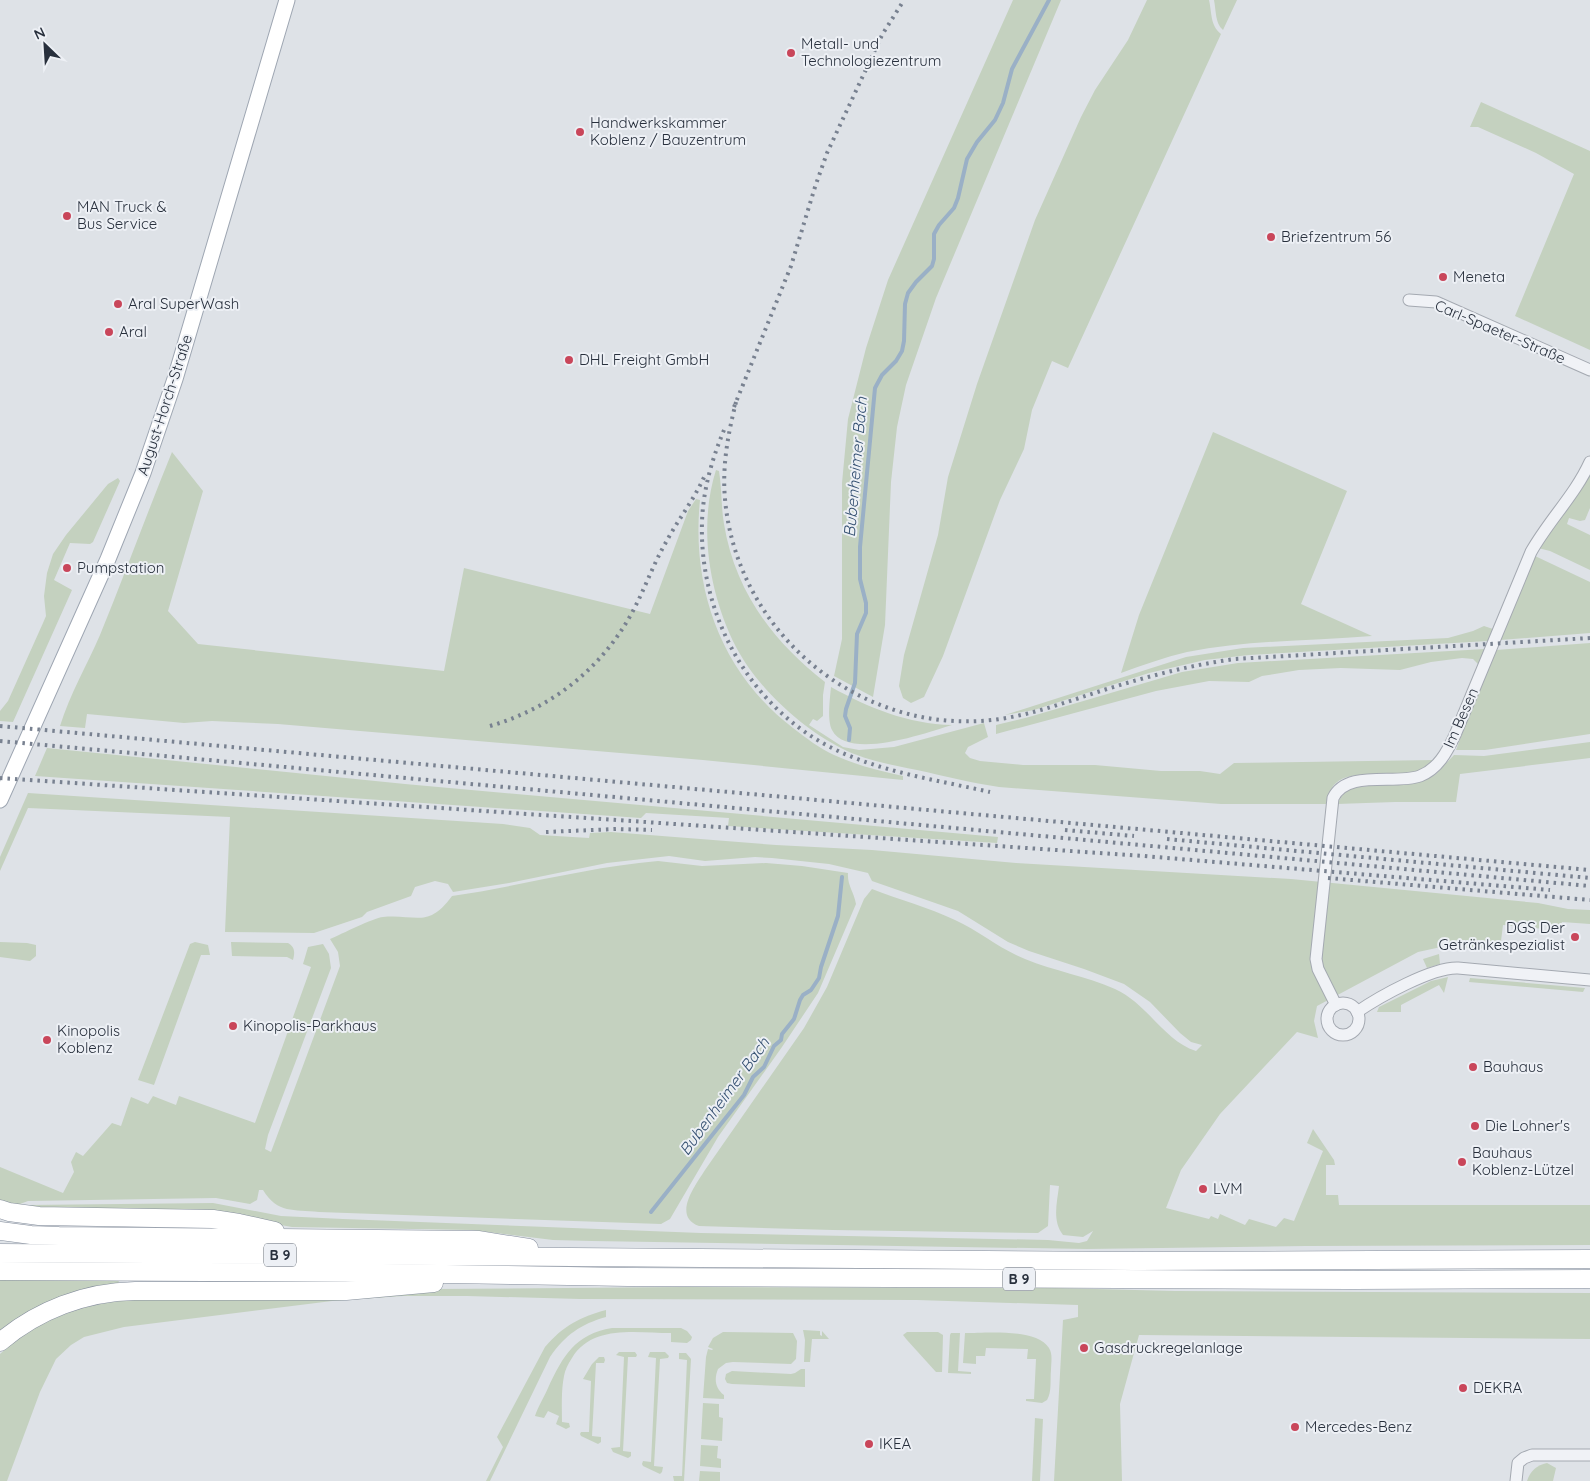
<svg xmlns="http://www.w3.org/2000/svg" width="1590" height="1481" font-family="Quicksand,sans-serif">
	<rect width="100%" height="100%" fill="#dee2e7"/>
	<g fill="#c4d1bf">
		<path d="M1013,0H1061L936,298L906,385L897,427L891,482L885,625L873,697L834,676L842,639V483L848,419L866,348L888,280Z"/>
		<path d="M1147,0H1209C1212,13 1210,25 1221,34L1068,368L1052,361L1032,410L1024,449L1000,500L943,656L924,697L911,703L903,698L899,686L904,655L938,535L948,477L977,384L1035,220L1081,117L1095,90L1128,40Z"/>
		<path d="M1214,0H1237L1223,30C1215,24 1216,9 1214,0Z"/>
		<path d="M1481,102L1590,151V350L1515,316L1574,174L1536,153L1478,127H1470Z"/>
		<path d="M1213,432L1347,491L1301,604L1372,636C1310,641 1248,640 1187,652C1165,657 1143,665 1121,673L1139,615Z"/>
		<path d="M172,452L203,491L168,611L198,644L444,671L464,568L650,614L688,511L696,499L700,500C691,588 721,673 793,728C806,738 819,748 834,755C856,765 879,771 903,776V780L703,760L278,724L212,721L184,723L87,714L85,728L60,726C70,694 87,665 100,635C125,574 147,513 172,452Z"/>
		<path d="M716,470L719,471C722,489 721,507 724,524C735,591 773,642 825,682L823,695V716L817,721L813,719L809,725L843,747L859,750L894,747L984,723L988,737L968,747L965,753L970,758L980,761L1023,765H1095L1161,771H1200L1220,774L1234,763L1434,760C1427,765 1421,770 1414,773C1392,779 1353,768 1336,783C1330,788 1328,797 1326,804H1221L999,787C971,783 945,776 917,770C892,765 864,760 841,748C801,728 757,687 736,647C709,594 698,527 716,470Z"/>
		<path d="M1590,473V508L1585,520L1580,521L1569,518L1567,524L1590,535V570L1550,551L1538,548Z"/>
		<path d="M118,478L120,481L93,542L90,544L70,543L54,580L72,590L13,722L0,721V711L8,701L43,623L46,616L44,596L47,573L53,554L66,535L108,484Z"/>
		<path d="M1535,556L1590,582V633L1500,640Z"/>
		<path d="M1484,626L1493,629L1488,641L1249,655L1205,660L1149,673L1034,710L1005,715L1186,657L1243,648L1448,638L1473,631Z"/>
		<path d="M1590,643V734L1485,750H1456L1482,680L1496,650Z"/>
		<path d="M1485,649L1478,664L1473,659L1462,658L1431,662L1400,670L1341,668L1299,670L1262,676L1249,682L1209,681L1156,691L996,734V725L1029,717L1182,672L1238,663Z"/>
		<path d="M831,687C869,708 908,724 952,725C926,733 848,761 832,730C827,720 830,698 831,687Z"/>
		<path d="M1590,742V758L1460,774L1456,802H1395L1337,804L1344,793L1352,788L1426,779L1435,775L1454,755L1484,756Z"/>
		<path d="M47,748L405,784L998,837L997,843L728,826L729,818L646,813L641,818L35,776Z"/>
		<path d="M28,793L503,824L530,828L540,835L589,838L590,833L611,832L776,845L872,850L1016,863L1291,879L1538,903L1568,909L1590,910V924L1562,922L1561,925H1544V929L1503,925L1500,949L1441,947L1418,952L1317,1006L1314,1021L1318,1038L1297,1032L1220,1114L1181,1170L1166,1208L1209,1219L1211,1216L1218,1219L1220,1214L1245,1225L1249,1219L1276,1227L1284,1218L1294,1221L1323,1151L1307,1143L1313,1129L1334,1160L1335,1165H1326V1195H1338L1339,1205H1590V1245L1306,1246L1087,1249L592,1241L553,1240L472,1230L292,1227L253,1220L159,1213L24,1207L29,1205L213,1203L281,1216L343,1219L701,1233L1048,1240L1079,1243L1087,1241L1093,1231L1083,1237L1063,1235C1052,1221 1057,1203 1059,1186L1050,1185L1048,1226L1038,1233L833,1230L699,1226C672,1216 695,1186 705,1170L804,1028L827,987L864,899L872,889C900,900 928,907 955,920C979,931 1000,949 1025,959C1054,971 1086,976 1115,989C1148,1004 1164,1041 1196,1051L1202,1045L1191,1042L1180,1033L1150,1002L1124,984L1084,969L1029,951L1008,942L958,911L872,881L868,873L829,864L772,858L755,857L705,861L669,856L607,863L509,883L453,892L448,884L435,881L415,887L411,896L367,912L362,917L314,933L225,932L230,817L28,808L0,871V857Z"/>
		<path d="M658,861L702,866L766,863L802,866L848,873C847,885 854,892 856,904L818,993L782,1047L718,1137L670,1219L661,1224L319,1212C293,1209 278,1214 263,1190H259L257,1200L250,1204L216,1198L28,1201L20,1204L17,1207L0,1203V1167L63,1193L74,1172L71,1162L76,1152L83,1156L112,1123L121,1126L131,1097L148,1104L153,1096L176,1105L179,1096L255,1123L311,967L303,964L308,947L323,944L329,954L331,968L268,1135L265,1149L271,1152L340,966L338,952L330,939C342,934 373,918 383,917C416,914 428,929 452,896C521,886 588,867 658,861Z"/>
		<path d="M0,942L27,943L36,945V956L30,961L0,957Z"/>
		<path d="M195,942L208,945L210,955H201L154,1085L138,1080L190,944Z"/>
		<path d="M231,942L288,943C295,947 295,952 293,960L287,957L232,956Z"/>
		<path d="M1439,954L1440,964L1427,968L1423,959Z"/>
		<path d="M1448,977L1444,993L1439,985L1401,1005V1012H1377L1379,1007L1431,981Z"/>
		<path d="M1470,978L1585,988L1583,992L1469,982Z"/>
		<path d="M0,1278L119,1280L118,1286L0,1335Z"/>
		<path d="M683,1287L1055,1288L1175,1291L1590,1293V1339L1139,1335L1120,1404L1122,1481H1054L1063,1320L1078,1317V1305L917,1300L580,1299L467,1296H403L332,1301L124,1327L84,1337L71,1345L56,1359L40,1392L7,1481H0V1354C38,1320 82,1303 132,1300L435,1289Z"/>
		<path d="M606,1310V1317C581,1324 565,1335 550,1357L490,1481H486L503,1447L497,1437L545,1347C563,1326 580,1317 606,1310Z"/>
		<path d="M612,1328H681L687,1331L692,1337L691,1340L687,1343L671,1342V1333C637,1333 592,1324 572,1358C568,1364 565,1370 564,1376C561,1391 562,1407 562,1422L569,1423L570,1427L566,1429L556,1424L559,1416L548,1411L544,1418L535,1416C538,1407 544,1397 548,1388C563,1356 575,1334 612,1328Z"/>
		<path d="M803,1330L820,1331V1335L822,1336V1331L829,1339H812L810,1362H804L805,1340Z"/>
		<path d="M723,1332L793,1333L797,1341L796,1359L791,1364L733,1362L726,1363L718,1369C714,1379 715,1388 724,1395V1399L703,1398L706,1357L708,1349L712,1350L713,1349L708,1347L713,1338Z"/>
		<path d="M907,1332H938L943,1335L942,1372H936L907,1340L903,1335Z"/>
		<path d="M951,1333H960L958,1371L971,1372V1374L948,1373L950,1335Z"/>
		<path d="M965,1333C986,1333 1037,1328 1049,1348C1053,1354 1051,1363 1051,1370C1050,1380 1052,1392 1047,1400L1042,1403L1026,1401V1399H1034L1036,1359H1027L1028,1349L986,1348L985,1356H976V1364L963,1363Z"/>
		<path d="M619,1352H635L637,1355L636,1357H628L623,1451L631,1452V1456L628,1458L613,1452L611,1448L620,1447L624,1357L616,1355Z"/>
		<path d="M650,1352H665L669,1356L668,1358L660,1359L654,1466L663,1467L662,1472L660,1474L643,1466L642,1464L643,1461L651,1462L656,1358L648,1357Z"/>
		<path d="M679,1353H686L691,1359L684,1481H674L673,1476H682L687,1360L679,1359Z"/>
		<path d="M599,1357H604L605,1360L604,1363H596L592,1436L601,1437V1442L598,1444L581,1436L580,1434L581,1432H589L591,1381L583,1379L592,1364Z"/>
		<path d="M801,1369H805V1387L732,1384L727,1383L725,1379L726,1374L732,1371L791,1374L795,1373Z"/>
		<path d="M703,1403L719,1404V1417L723,1418L722,1441L701,1439Z"/>
		<path d="M1035,1418L1043,1419L1040,1481H1032Z"/>
		<path d="M701,1445L718,1446L717,1458L721,1459V1468L700,1466Z"/>
		<path d="M1547,1463L1556,1468L1553,1481H1527C1530,1471 1537,1465 1547,1463Z"/>
		<path d="M700,1471L720,1472V1481H699Z"/>
	</g>
	<g fill="none" stroke-linecap="round" stroke-linejoin="round">
		<g stroke="#9ab0c6" stroke-width="4">
			<path d="M849,740L850,728L845,716L846,709L855,683L857,634L866,613V603L860,579V547L875,388L882,375L896,361L902,351L904,341L905,304L908,293L916,282L932,266L934,259V234L939,225L954,208L958,198L967,159L977,142L995,120L1003,103L1012,69L1049,0"/>
			<path d="M651,1212L744,1095L753,1077L764,1067L774,1046L781,1040L782,1034L794,1019L800,1000L803,995L811,990L819,978L821,967L838,916L842,877"/>
		</g>
		<defs>
			<g id="minor">
				<path d="M1409,300L1436,302L1590,370"/>
				<circle cx="1343" cy="1019" r="16"/>
				<path d="M1336,1005L1318,969L1316,959L1333,798C1347,769 1395,785 1420,776C1438,769 1447,752 1455,735L1531,552C1549,520 1575,495 1590,462"/>
				<path d="M1357,1012C1379,997 1432,967 1458,968L1590,980"/>
				<path d="M1516,1481L1518,1463L1524,1458L1532,1455H1590"/>
			</g>
			<path id="major" d="M0,800L108,559L143,473L175,379L287,0"/>
			<g id="highway">
				<path d="M0,1209L9,1212L39,1216L213,1219L239,1223L275,1231"/>
				<path d="M0,1231L31,1235L59,1236L478,1240L529,1248"/>
				<path d="M0,1253L1136,1261L1590,1259"/>
				<path d="M0,1271L382,1273L628,1277L1353,1280L1590,1279"/>
				<path d="M0,1342C38,1310 85,1292 135,1291H346L434,1283"/>
			</g>
		</defs>
		<use href="#minor" stroke="#a4a9b1" stroke-width="13"/>
		<use href="#major" stroke="#9ea6b2" stroke-width="17"/>
		<use href="#highway" stroke="#868f9d" stroke-width="19"/>
		<use href="#minor" stroke="#f0f2f6" stroke-width="11"/>
		<use href="#major" stroke="#fff" stroke-width="15"/>
		<use href="#highway" stroke="#fff" stroke-width="18"/>
		<g stroke="#788190" stroke-width="4" stroke-dasharray="2.5 5" stroke-linecap="butt">
			<path d="M736,402C728,434 722,466 725,499C736,627 850,728 979,721C1023,719 1065,702 1107,689C1149,676 1191,665 1235,659L1590,638"/>
			<path d="M734,407L791,266L815,187L827,153L882,35L904,0"/>
			<path d="M724,430C712,459 703,490 702,522C699,613 748,705 830,747C879,772 937,780 990,792"/>
			<path d="M0,726L1590,870"/>
			<path d="M490,726C552,708 603,668 634,609C645,588 653,565 665,544C677,521 694,500 705,475"/>
			<path d="M0,741L1590,886"/>
			<path d="M0,778L1144,856L1550,890"/>
			<path d="M1065,830L1134,836"/>
			<path d="M546,832L616,829L652,830"/>
			<path d="M1167,839L1590,878"/>
			<path d="M1328,878L1590,900"/>
		</g>
	</g>
	<g fill="#c9465a" stroke="#edf0f5" stroke-width="2">
		<circle cx="791" cy="53" r="5"/>
		<circle cx="580" cy="132" r="5"/>
		<circle cx="67" cy="216" r="5"/>
		<circle cx="1271" cy="237" r="5"/>
		<circle cx="1443" cy="277" r="5"/>
		<circle cx="118" cy="304" r="5"/>
		<circle cx="109" cy="332" r="5"/>
		<circle cx="569" cy="360" r="5"/>
		<circle cx="67" cy="568" r="5"/>
		<circle cx="1575" cy="937" r="5"/>
		<circle cx="233" cy="1026" r="5"/>
		<circle cx="47" cy="1040" r="5"/>
		<circle cx="1473" cy="1067" r="5"/>
		<circle cx="1475" cy="1126" r="5"/>
		<circle cx="1462" cy="1162" r="5"/>
		<circle cx="1203" cy="1189" r="5"/>
		<circle cx="1084" cy="1348" r="5"/>
		<circle cx="1463" cy="1388" r="5"/>
		<circle cx="1295" cy="1427" r="5"/>
		<circle cx="869" cy="1444" r="5"/>
	</g>
	<g text-anchor="middle" stroke-width="4" stroke-linejoin="round" paint-order="stroke">
		<g fill="#edf0f5" stroke="#636a74" stroke-width="1">
			<rect x="264" y="1243.5" width="32" height="23" rx="4"/>
			<rect x="1003" y="1267.5" width="32" height="23" rx="4"/>
		</g>
		<g font-size="14" font-weight="bold" fill="#28303d">
			<text x="280" y="1260">B 9</text>
			<text x="1019" y="1284">B 9</text>
		</g>
		<g font-size="15" fill="#28303d" stroke="#edf0f5" text-anchor="start">
			<text x="801" y="49">Metall- und<tspan x="801" dy="17">Technologiezentrum</tspan></text>
			<text x="590" y="128">Handwerkskammer<tspan x="590" dy="17">Koblenz / Bauzentrum</tspan></text>
			<text x="77" y="212">MAN Truck &amp;<tspan x="77" dy="17">Bus Service</tspan></text>
			<text x="1281" y="242">Briefzentrum 56</text>
			<text x="1453" y="282">Meneta</text>
			<text x="128" y="309">Aral SuperWash</text>
			<text x="119" y="337">Aral</text>
			<text x="579" y="365">DHL Freight GmbH</text>
			<text x="77" y="573">Pumpstation</text>
			<text x="1565" y="933" text-anchor="end">DGS Der<tspan x="1565" dy="17">Getränkespezialist</tspan></text>
			<text x="243" y="1031">Kinopolis-Parkhaus</text>
			<text x="57" y="1036">Kinopolis<tspan x="57" dy="17">Koblenz</tspan></text>
			<text x="1483" y="1072">Bauhaus</text>
			<text x="1485" y="1131">Die Lohner's</text>
			<text x="1472" y="1158">Bauhaus<tspan x="1472" dy="17">Koblenz-Lützel</tspan></text>
			<text x="1213" y="1194">LVM</text>
			<text x="1094" y="1353">Gasdruckregelanlage</text>
			<text x="1473" y="1393">DEKRA</text>
			<text x="1305" y="1432">Mercedes-Benz</text>
			<text x="879" y="1449">IKEA</text>
		</g>
		<g font-size="15" fill="#28303d" stroke="#edf0f5">
			<text transform="translate(1500 332) rotate(23)" y="5">Carl-Spaeter-Straße</text>
			<text transform="translate(165 405) rotate(-72)" y="5">August-Horch-Straße</text>
			<text transform="translate(1461 718) rotate(-66)" y="5">Im Besen</text>
		</g>
		<g font-size="16" font-style="italic" fill="#334f70" stroke="#edf0f5">
			<text transform="translate(855 467) rotate(-85)" y="6">Bubenheimer Bach</text>
			<text transform="translate(724 1096) rotate(-54)" y="6">Bubenheimer Bach</text>
		</g>
	</g>
	<g transform="translate(45 45) rotate(335)" stroke="#edf0f5" stroke-width="4" paint-order="stroke">
	<path d="M0-4L9 19L0 12L-9 19Z" fill="#28303d"/>
	<text y="-8" font-size="14" font-weight="bold" text-anchor="middle" fill="#28303d">N</text>
	</g>
</svg>
